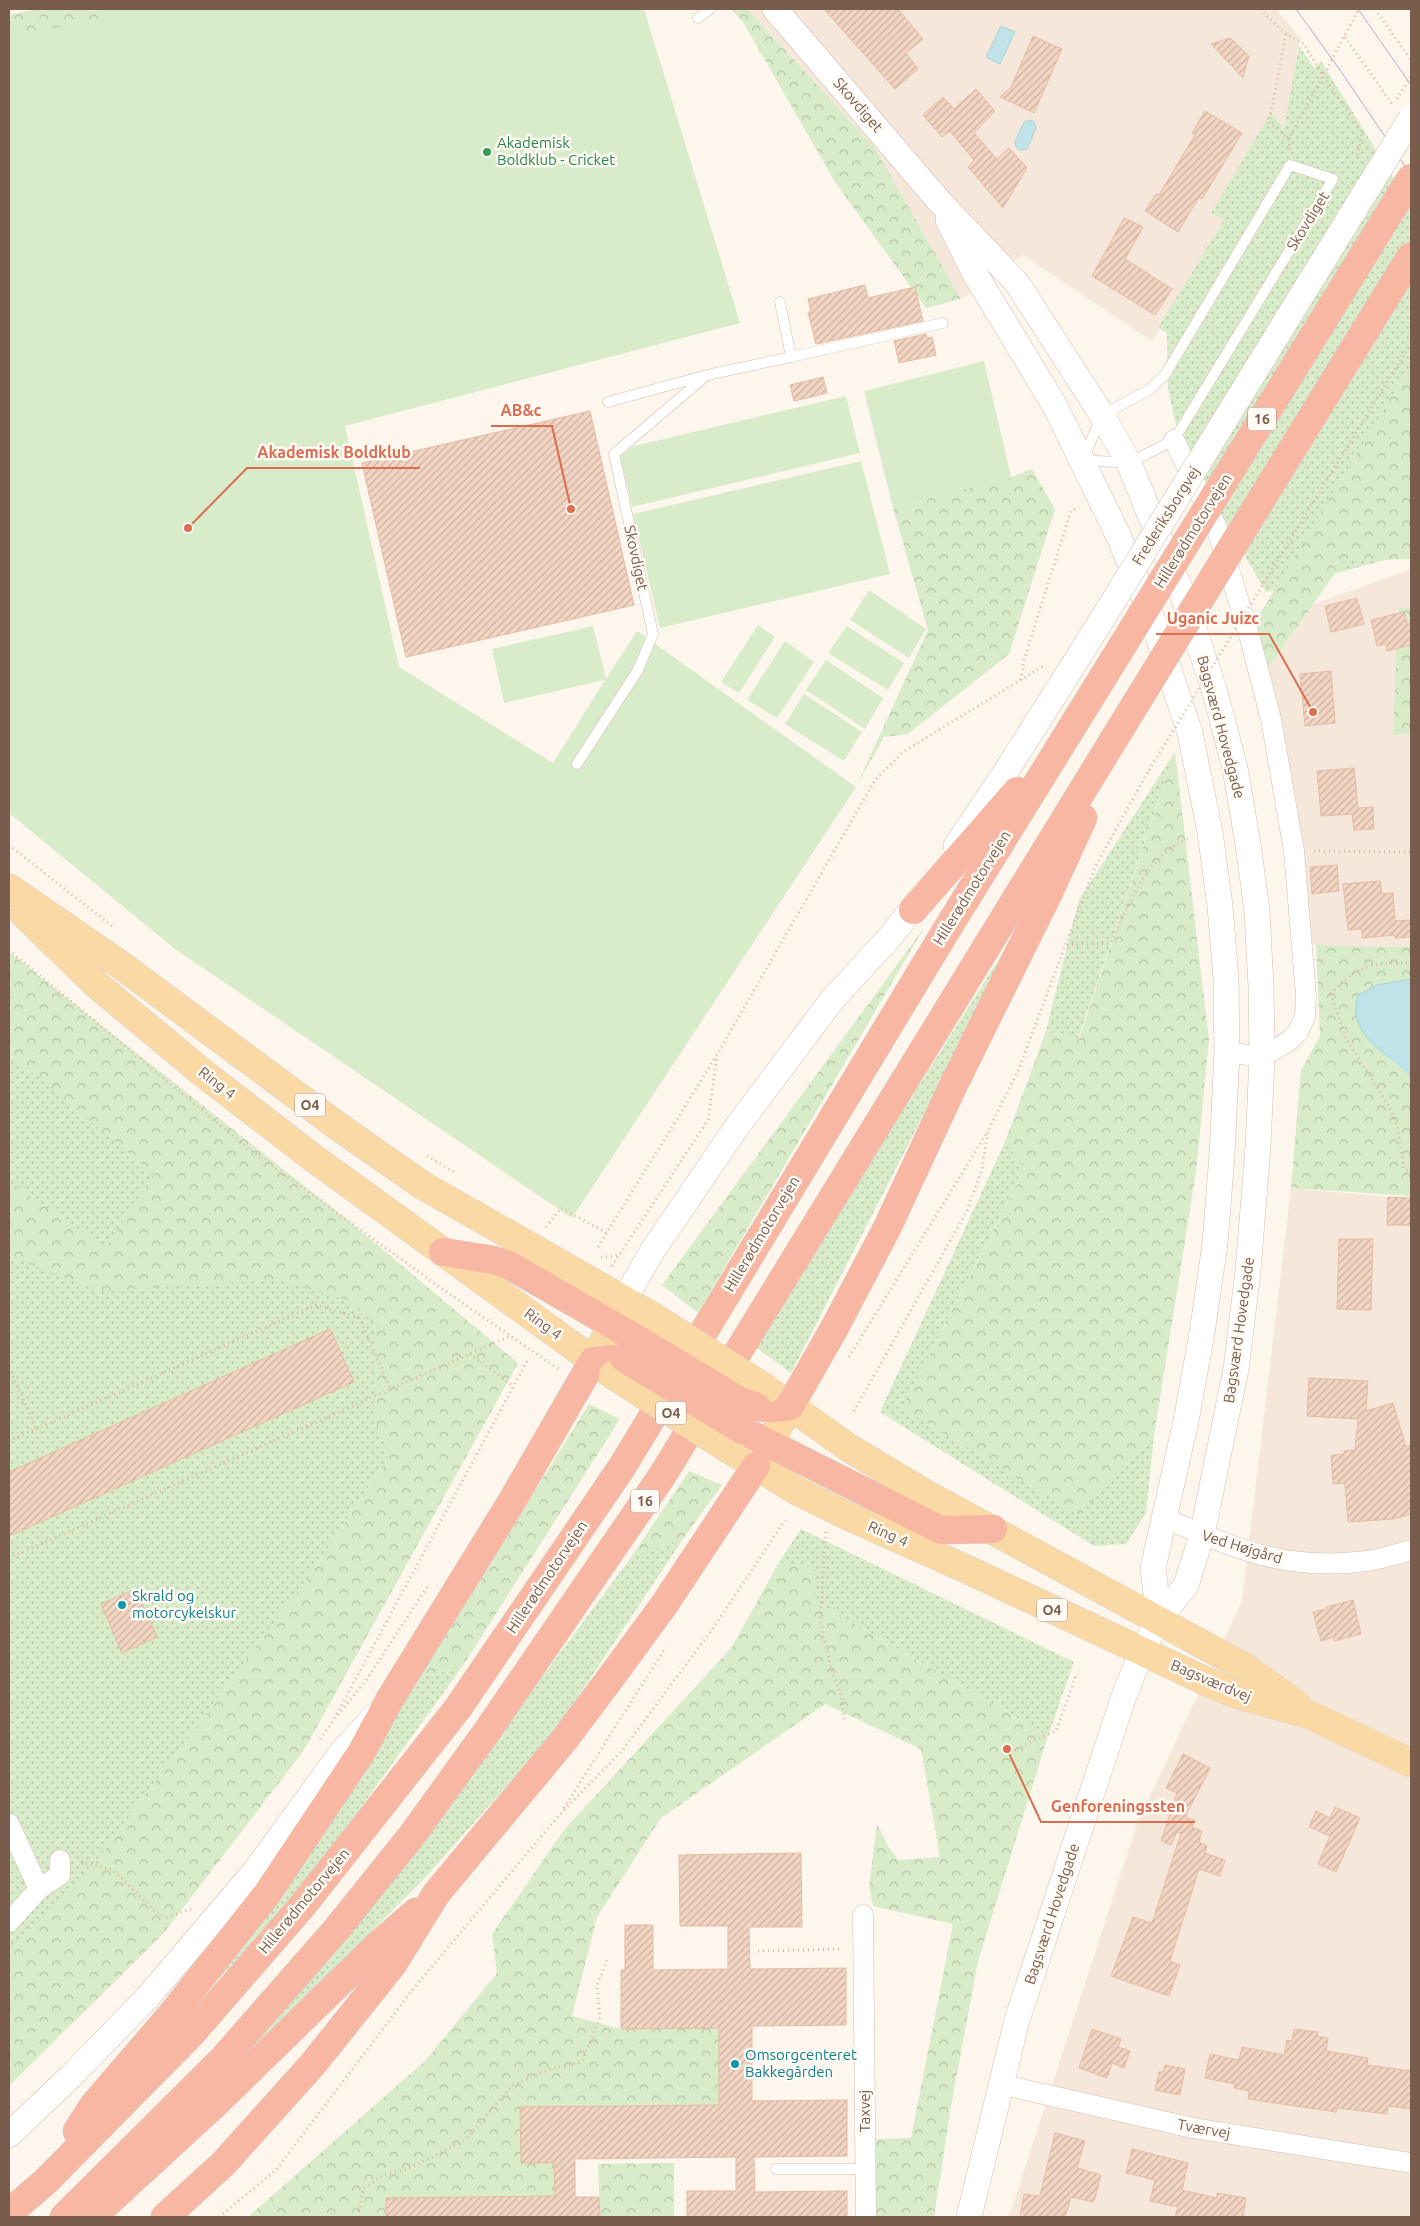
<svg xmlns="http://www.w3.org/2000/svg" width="1420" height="2226" font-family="Ubuntu,sans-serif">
	<defs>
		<pattern id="grass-dots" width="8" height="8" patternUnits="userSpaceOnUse" patternTransform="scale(1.25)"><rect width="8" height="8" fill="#d8ecc9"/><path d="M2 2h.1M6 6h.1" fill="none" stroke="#b4c2a5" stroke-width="1.8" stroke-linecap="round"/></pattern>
		<pattern id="forest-crowns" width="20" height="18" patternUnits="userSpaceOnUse" patternTransform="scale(1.25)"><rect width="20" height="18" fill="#d8ecc9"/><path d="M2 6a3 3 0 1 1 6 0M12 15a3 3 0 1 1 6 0" fill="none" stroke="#b4c2a5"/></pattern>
		<pattern id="building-hatch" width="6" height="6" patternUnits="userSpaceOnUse" patternTransform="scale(1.25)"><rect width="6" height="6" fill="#f3d5c3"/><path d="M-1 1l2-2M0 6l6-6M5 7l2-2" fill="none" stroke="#cab0a1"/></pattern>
	</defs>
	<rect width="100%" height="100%" fill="#fdf6ec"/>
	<g fill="#f5e8da">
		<path d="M747,9H1276L1300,38L1286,125L1152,341L1023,255L961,299L875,148Z"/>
		<path d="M1411,569V947L1313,945L1262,623Z"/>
		<path d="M1291,1188L1411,1199V2217H1009L1137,1824L1242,1601Z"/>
	</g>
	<g fill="url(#grass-dots)">
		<path d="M1299,46L1315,69L1321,61L1411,206V553L1266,592L1180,444L1168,389L1167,333L1158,328L1224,220L1211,213L1271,112L1284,129Z"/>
		<path d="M1175,752L1078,1039L1046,1031L1079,900Z"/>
		<path d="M1023,921L791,1373L754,1346Z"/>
		<path d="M9,953L466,1325L390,1454L317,1565L89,1871L9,1955Z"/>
		<path d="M1005,1142L1025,1168L902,1408L1079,1515L1154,1436L1146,1513L1126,1544L1094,1546L880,1412Z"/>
		<path d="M801,1529L1074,1662L1048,1736L815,1601V1569L779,1562Z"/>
		<path d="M683,1539L556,1730L425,1878L213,2090L407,1859L632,1556Z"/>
		<path d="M462,1667L310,1878L176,2026L418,1678Z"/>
	</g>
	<g fill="url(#forest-crowns)">
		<path d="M36,9H185L9,53V15Z"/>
		<path d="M731,9H747L875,148L961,299L926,308L835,182L743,22Z"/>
		<path d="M1411,364V559L1344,561L1267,669L1255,622Z"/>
		<path d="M1032,469L1055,509L1009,654L908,734L884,737L856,787L928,630L893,508L1011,477Z"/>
		<path d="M1411,607V733L1393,735L1398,610Z"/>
		<path d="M1175,752L1209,1040L1196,1172L1154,1436L1079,1515L902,1408L1025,1169L1005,1142L1046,1031L1079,1039Z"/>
		<path d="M924,928L698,1313L662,1285Z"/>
		<path d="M1316,945L1411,947V979L1399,980L1377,1048L1411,1077V1196L1291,1188L1301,1070L1320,1036Z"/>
		<path d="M9,952L350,1222L518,1363L304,1750L163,1934L9,2086V1954L89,1871L317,1565L390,1454L373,1417L377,1326L347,1300L277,1280L100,1291L9,1256V1182L106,1248L154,1174L9,1053Z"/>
		<path d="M589,1404L620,1419L462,1667L418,1678Z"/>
		<path d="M689,1471L722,1485L683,1539L632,1556Z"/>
		<path d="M779,1562L815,1569V1601L1048,1736L978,1961L951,2106L934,2217H876V2139L911,2138L953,1924L873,1906L869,1887L877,1824L888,1846L898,1860L940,1857L921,1749L825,1704L661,1818L597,1917L572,2016L621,2029L719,2028V2105L520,2107L521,2163H554L555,2196L386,2198V2217H248L426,2060L497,1973L492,1934L564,1830L732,1647Z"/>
		<path d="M674,2163V2217H600L598,2164Z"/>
	</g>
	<g fill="#d8ecc9">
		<path d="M139,9H644L740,323L345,426L399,667L553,763L605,680L504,703L492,649L593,626L606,679L637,631L856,787L572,1218L175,949L9,813V39Z"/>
		<path d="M984,361L1011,477L893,508L864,391Z"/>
		<path d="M846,396L860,453L632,507L620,456L634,446Z"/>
		<path d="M861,461L890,574L660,628L633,514Z"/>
		<path d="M869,590L926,629L909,658L850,620Z"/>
		<path d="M758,625L775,637L739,693L721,682Z"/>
		<path d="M847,626L904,663L888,690L828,653Z"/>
		<path d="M785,641L814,662L777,718L747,700Z"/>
		<path d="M826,660L883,698L865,729L806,690Z"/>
		<path d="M804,694L862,732L844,761L785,724Z"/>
	</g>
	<g fill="#bfe3e8" stroke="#a5d3da">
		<path d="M1001,26L1015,32L1000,64L986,57Z"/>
		<path d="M1029,120L1034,122L1036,128L1027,149L1020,150L1016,147L1015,142L1024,122Z"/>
		<path d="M1411,979V1077C1388,1051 1346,1038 1358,995L1377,985Z"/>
	</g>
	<g fill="url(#building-hatch)" stroke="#e6bba3">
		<path d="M824,9H898L923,39L906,53L918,69L895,89Z"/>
		<path d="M1033,36L1062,49L1034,113L1000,97L1011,87Z"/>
		<path d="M1230,38L1249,56L1243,78L1211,44Z"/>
		<path d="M976,89L995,111L974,133L997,159L1009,148L1027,168L1003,208L968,167L974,160L950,131L942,137L923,115L943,97L954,109Z"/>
		<path d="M1205,111L1242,133L1202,199L1199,197L1178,232L1145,211L1156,194L1159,195L1195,135L1192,133Z"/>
		<path d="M1124,218L1143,227L1125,259L1172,289L1155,315L1092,276Z"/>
		<path d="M865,285L868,298L915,287L923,321L816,344L808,312H811L808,299Z"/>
		<path d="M926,334L927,338L932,337L936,355L899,363L894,341Z"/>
		<path d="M823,377L827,393L794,401L790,385Z"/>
		<path d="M590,411L634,605L406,657L362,463Z"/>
		<path d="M1357,598L1364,624L1331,632L1325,606Z"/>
		<path d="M1404,612L1407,624L1411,623V645L1387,651L1386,644L1377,646L1371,620Z"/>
		<path d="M1331,671L1335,723L1305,726L1300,674Z"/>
		<path d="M1354,768L1358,808L1373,807L1374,829L1354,830L1352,814L1321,816L1317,771Z"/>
		<path d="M1337,865L1339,891L1312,894L1310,867Z"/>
		<path d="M1380,881L1382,894L1393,893L1395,921L1411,920V937L1395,938V935L1362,938V929L1348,930L1343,884Z"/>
		<path d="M1388,1197L1411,1198V1225H1387Z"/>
		<path d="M1339,1239H1373L1371,1310L1337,1309Z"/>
		<path d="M330,1329L354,1382L9,1536V1472Z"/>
		<path d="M1309,1378L1368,1381L1366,1411L1393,1403L1406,1447L1411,1445V1514L1394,1519L1348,1522L1345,1483L1333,1484L1331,1455L1344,1454V1451L1355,1450L1358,1419L1307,1416Z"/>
		<path d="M136,1589L157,1637L122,1653L101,1604Z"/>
		<path d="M1353,1600L1361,1634L1334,1641V1637L1321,1641L1313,1612L1327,1609L1326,1607Z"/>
		<path d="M1183,1754L1210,1768L1185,1817L1194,1820L1192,1827L1202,1831L1199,1842L1207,1846L1205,1853L1225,1860L1220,1876L1199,1869L1170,1961L1180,1965L1169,1996L1111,1976L1133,1917L1152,1923L1181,1833L1177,1832L1171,1845L1161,1841L1177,1793L1166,1788Z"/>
		<path d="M1335,1807L1360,1818L1336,1872L1318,1864L1330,1836L1309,1827L1316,1811L1330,1818Z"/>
		<path d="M801,1853L802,1927H749L750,1969L846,1968V2025L752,2026V2101L847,2100V2156L754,2157L755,2192L847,2191V2217H687V2191H736V2157L575,2159V2197H599L600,2217H386V2198L555,2196L554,2163H521L520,2107L719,2105V2028L621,2029V1970H625V1925H653V1970L728,1969V1926H680L679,1855Z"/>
		<path d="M1092,2029L1121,2039L1118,2047L1130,2051L1124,2068L1112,2063L1107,2078L1079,2068Z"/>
		<path d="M1294,2029L1318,2032L1317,2036L1328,2038L1326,2051L1368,2058L1367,2065L1411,2071V2109L1388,2106L1387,2114L1337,2108L1336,2112L1248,2099L1249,2091L1234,2088L1235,2084L1205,2078L1210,2054L1239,2060L1242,2047L1284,2055L1287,2040L1292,2041Z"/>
		<path d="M1165,2065L1185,2069L1180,2095L1155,2090L1159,2072H1163Z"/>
		<path d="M1055,2133L1085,2141L1077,2168L1101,2175L1095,2198L1093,2202L1071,2197L1065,2217H1020L1024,2194L1040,2196Z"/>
		<path d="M1132,2149L1188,2163L1182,2190L1217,2198V2193L1246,2198L1243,2217H1175L1178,2207L1150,2201L1155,2180L1126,2173Z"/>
	</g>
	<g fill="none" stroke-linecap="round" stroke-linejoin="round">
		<defs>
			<g id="service">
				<path d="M698,18L710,9"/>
				<path d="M1290,165L1333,179L1174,440L1129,463L1083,460L1102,415L1149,390L1165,375Z"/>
				<path d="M791,357L943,323"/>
				<path d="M608,402L707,375L791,357L780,302"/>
				<path d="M577,764L638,670L653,634L614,454L707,375"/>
				<path d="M776,2169H865"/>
			</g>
			<g id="minor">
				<path d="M1174,440L1216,526L1251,642L1271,719L1294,851L1306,996L1305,1016L1298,1032L1289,1041L1262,1057L1227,1052"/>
				<path d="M1165,1518C1235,1550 1289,1571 1367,1561C1382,1559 1397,1554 1411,1550"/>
				<path d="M9,1824L39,1889"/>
				<path d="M863,1915L866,2217"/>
				<path d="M9,1922L39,1889L60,1875V1860"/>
				<path d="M1000,2084L1193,2128L1411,2163"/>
			</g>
			<g id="tertiary">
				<path d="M775,9L939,201L1017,283L1102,415L1129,463L1182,593L1214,689L1235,768L1248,844L1257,911L1261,986L1262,1057L1258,1147L1248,1271L1236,1369L1202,1535L1186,1585L1159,1619L1142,1651L1124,1696L1017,2020L969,2217"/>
				<path d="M948,220L975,274L1055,406L1119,537L1149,609L1190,733L1210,832L1220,906L1226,979L1227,1052L1222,1155L1215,1244L1202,1333L1186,1421L1153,1568L1159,1619"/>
				<path d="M956,846L1005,773L1098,626"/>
				<path d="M624,1300L653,1250L736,1128L832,1000L890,937L924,894"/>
				<path d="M9,2135L70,2077L147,1998L255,1871L342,1752L375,1716"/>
			</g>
			<g id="primary">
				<path d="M9,888L118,963L339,1127L422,1185L652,1316"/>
				<path d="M24,914L97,985L203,1073L312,1157L613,1375"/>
				<path d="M593,1361L623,1304"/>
				<path d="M772,1393L849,1448L926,1494L1246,1668L1297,1705"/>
				<path d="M730,1450L797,1491L850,1517L964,1568L1214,1685L1236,1694L1310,1715L1411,1763"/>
				<path d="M757,1465L790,1406"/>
			</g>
			<g id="motorway">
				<path d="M913,910L1017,791"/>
				<path d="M443,1252L493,1260L509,1265L637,1339"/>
				<path d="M757,1407L772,1408L790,1406L835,1327L887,1228L954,1084L1049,892L1083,818"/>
				<path d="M742,1430L941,1530L993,1529"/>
				<path d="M77,2131L93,2106L172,2014L267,1894L361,1753L390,1699L512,1501L593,1361L624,1358"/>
				<path d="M9,2213L46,2181L192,2033L303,1905L458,1708L622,1467L944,934L1113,661"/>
				<path d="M64,2217L223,2059L336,1930L413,1834L488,1730L662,1476L1130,713"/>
				<path d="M92,2217L217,2102L377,1946L416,1912"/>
				<path d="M165,2217L223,2164L313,2064L393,1964L436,1894L564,1740L612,1676L664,1605L756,1466"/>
			</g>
		</defs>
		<use href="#service" stroke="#d1beb0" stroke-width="11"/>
		<use href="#minor" stroke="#d1beb0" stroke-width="21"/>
		<use href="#tertiary" stroke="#d1beb0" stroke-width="26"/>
		<use href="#primary" stroke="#dad1cd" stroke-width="29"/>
		<use href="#motorway" stroke="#dad1cd" stroke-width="29"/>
		<g stroke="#d9b8a5" stroke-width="3" stroke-dasharray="1 4" stroke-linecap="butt">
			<path d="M1260,9L1286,34"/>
			<path d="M1375,9L1411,60"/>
			<path d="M1345,37L1392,104"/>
			<path d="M1289,139L1269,123L1286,34L1304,44L1323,76L1362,132L1357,158"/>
			<path d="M1290,150L1289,139L1359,9"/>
			<path d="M1021,680L1024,660L1071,511L1079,507"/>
			<path d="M9,845L113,927"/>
			<path d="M1314,851L1411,852"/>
			<path d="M1067,945L1110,943C1128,907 1147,854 1188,839"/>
			<path d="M9,950L249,1149L448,1293L560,1370"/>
			<path d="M1331,994L1346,1039L1389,1106L1397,1126L1404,1169L1411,1172"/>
			<path d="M1331,994C1358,964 1371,963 1411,963"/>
			<path d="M427,1156L454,1172"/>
			<path d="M546,1227L561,1208L607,1233"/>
			<path d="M598,1247L718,1053L875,780L903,752L1045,665"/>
			<path d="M601,1258L617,1255"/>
			<path d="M612,1266L708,1120L717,1057"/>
			<path d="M470,1354L513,1386"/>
			<path d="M849,1357L988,1131"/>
			<path d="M9,1367L36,1429"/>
			<path d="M854,1411L967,1211L982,1169L988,1131L1018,1071L1095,867L1149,770"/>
			<path d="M9,1441L316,1305L359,1318L390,1388"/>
			<path d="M826,1532L820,1620L831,1668L842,1697L844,1720"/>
			<path d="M9,1558L508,1337"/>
			<path d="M338,1715L367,1679L427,1587"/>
			<path d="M320,1739L333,1721L527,1361"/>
			<path d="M1012,1751L1056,1731L1076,1675"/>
			<path d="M564,1808L664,1650"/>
			<path d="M81,1862L113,1870L159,1915L167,1917L191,1909"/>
			<path d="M758,1951L842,1949"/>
			<path d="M219,2217L276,2170L414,1988L560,1814L621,1752L714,1627L785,1520"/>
			<path d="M358,2217L363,2189L384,2175L408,2169L465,2140L513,2085L550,2069L582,2062L600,2017L597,1985L607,1960"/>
		</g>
		<use href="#service" stroke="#fff" stroke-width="10"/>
		<use href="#minor" stroke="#fff" stroke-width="20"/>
		<use href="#tertiary" stroke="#fff" stroke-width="25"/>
		<use href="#primary" stroke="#fbd9a5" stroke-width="28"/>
		<use href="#motorway" stroke="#f7b7a3" stroke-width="28"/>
		<g stroke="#b9a8c9" stroke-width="1">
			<path d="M1296,9L1342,73L1411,175"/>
			<path d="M1358,9L1411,85"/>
		</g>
		<defs>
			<path id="tertiary-bridge" d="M1098,626L1411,118"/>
			<g id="primary-bridge">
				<path d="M652,1316L767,1389"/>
				<path d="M613,1375L730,1450"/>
			</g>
			<g id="motorway-bridge">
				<path d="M1113,661L1411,178"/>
				<path d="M1130,713L1411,256"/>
				<path d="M637,1339L740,1401L757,1407"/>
				<path d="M624,1358L742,1430"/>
			</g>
		</defs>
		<use href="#tertiary-bridge" stroke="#d1beb0" stroke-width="26" stroke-linecap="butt"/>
		<use href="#primary-bridge" stroke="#dad1cd" stroke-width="29" stroke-linecap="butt"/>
		<use href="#motorway-bridge" stroke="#dad1cd" stroke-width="29" stroke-linecap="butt"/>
		<g stroke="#d9b8a5" stroke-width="3" stroke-dasharray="1 4" stroke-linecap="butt">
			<path d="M1397,99L1411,76"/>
			<path d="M1149,770L1411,343"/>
		</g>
		<use href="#tertiary-bridge" stroke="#fff" stroke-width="25"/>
		<use href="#primary-bridge" stroke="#fbd9a5" stroke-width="28"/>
		<use href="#motorway-bridge" stroke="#f7b7a3" stroke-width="28"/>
	</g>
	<circle fill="#2e9e5b" stroke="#fffaf3" stroke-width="2" cx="487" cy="152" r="5"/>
	<g fill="#0f9aa8" stroke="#fffaf3" stroke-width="2">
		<circle cx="122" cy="1605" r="5"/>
		<circle cx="735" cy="2064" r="5"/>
	</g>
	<g text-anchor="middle" stroke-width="5" stroke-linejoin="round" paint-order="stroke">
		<g fill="#fffaf3" stroke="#a28b7f" stroke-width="1">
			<rect x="1248" y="407.5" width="28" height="23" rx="4"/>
			<rect x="295" y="1093.5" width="30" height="23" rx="4"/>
			<rect x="656" y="1401.5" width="30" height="23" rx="4"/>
			<rect x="631" y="1489.5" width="28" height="23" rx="4"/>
			<rect x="1037" y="1598.5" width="30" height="23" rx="4"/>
		</g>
		<g font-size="14" font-weight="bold" fill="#7a5c4d">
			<text x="1262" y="424">16</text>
			<text x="310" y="1110">O4</text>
			<text x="671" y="1418">O4</text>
			<text x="645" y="1506">16</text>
			<text x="1052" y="1615">O4</text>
		</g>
		<g font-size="15" fill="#7a5c4d" stroke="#fffaf3">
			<text transform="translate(858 105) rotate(49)" y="5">Skovdiget</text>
			<text transform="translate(1308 221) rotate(-58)" y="5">Skovdiget</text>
			<text transform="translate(1166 516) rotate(-58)" y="5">Frederiksborgvej</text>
			<text transform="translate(1193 531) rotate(-58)" y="5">Hillerødmotorvejen</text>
			<text transform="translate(636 558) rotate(78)" y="5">Skovdiget</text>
			<text transform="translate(1221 727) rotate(75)" y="5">Bagsværd Hovedgade</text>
			<text transform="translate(972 888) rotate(-58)" y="5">Hillerødmotorvejen</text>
			<text transform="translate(217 1083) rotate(38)" y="5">Ring 4</text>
			<text transform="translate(762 1234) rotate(-59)" y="5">Hillerødmotorvejen</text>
			<text transform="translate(543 1324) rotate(36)" y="5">Ring 4</text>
			<text transform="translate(1239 1330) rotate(-82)" y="5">Bagsværd Hovedgade</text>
			<text transform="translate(888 1534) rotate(24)" y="5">Ring 4</text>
			<text transform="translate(1242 1547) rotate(17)" y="5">Ved Højgård</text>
			<text transform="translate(547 1577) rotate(-56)" y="5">Hillerødmotorvejen</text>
			<text transform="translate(1211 1681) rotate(23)" y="5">Bagsværdvej</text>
			<text transform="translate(304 1901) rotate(-50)" y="5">Hillerødmotorvejen</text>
			<text transform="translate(1052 1914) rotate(-72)" y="5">Bagsværd Hovedgade</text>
			<text transform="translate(865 2111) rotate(-90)" y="5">Taxvej</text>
			<text transform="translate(1204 2129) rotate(10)" y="5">Tværvej</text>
		</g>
		<g font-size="15" fill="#27864d" stroke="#fffaf3" text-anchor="start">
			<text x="497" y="148">Akademisk<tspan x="497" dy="17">Boldklub - Cricket</tspan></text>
		</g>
		<g font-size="15" fill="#0d838f" stroke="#fffaf3" text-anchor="start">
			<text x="132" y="1601">Skrald og<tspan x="132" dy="17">motorcykelskur</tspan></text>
			<text x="745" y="2060">Omsorgcenteret<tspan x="745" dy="17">Bakkegården</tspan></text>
		</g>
	</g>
	<path fill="none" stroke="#dc6d51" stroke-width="2" d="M571 509L552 426H491M188 528L247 468H420M1313 712L1269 634H1156M1007 1749L1041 1822H1195"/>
	<g fill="#dc6d51" stroke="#fffaf3" stroke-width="2">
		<circle cx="571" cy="509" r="5"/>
		<circle cx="188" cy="528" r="5"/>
		<circle cx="1313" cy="712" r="5"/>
		<circle cx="1007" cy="1749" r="5"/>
	</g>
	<g font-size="16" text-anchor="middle" font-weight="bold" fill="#dc6d51" stroke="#fffaf3" stroke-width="5" stroke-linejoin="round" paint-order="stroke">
		<text x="521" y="416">AB&amp;c</text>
		<text x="334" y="458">Akademisk Boldklub</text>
		<text x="1213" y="624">Uganic Juizc</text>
		<text x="1118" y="1812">Genforeningssten</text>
	</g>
	<rect width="1420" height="2226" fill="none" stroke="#7a5c4d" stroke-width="20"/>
</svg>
